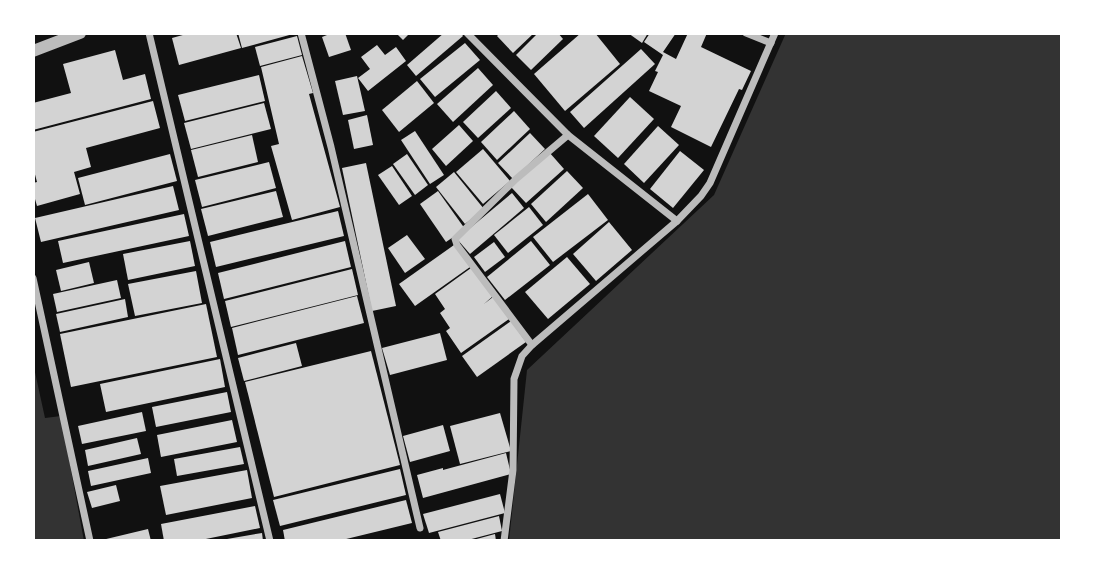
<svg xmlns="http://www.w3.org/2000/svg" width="1095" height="574" font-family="'IBM Plex Sans',sans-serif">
	<rect width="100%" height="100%" fill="#111"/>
	<g fill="#333">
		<path d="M786,33H1062V541H509L527,370L714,195Z"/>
		<path d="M33,363L45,418L61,416L84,541H33Z"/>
	</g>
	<g fill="#d3d3d3">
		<path d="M190,33H236L241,48L179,65L172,38Z"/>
		<path d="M238,33H293V34L242,48Z"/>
		<path d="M332,33H345L351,50L329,57L322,37Z"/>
		<path d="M396,33H410L403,40Z"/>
		<path d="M444,33H461L463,36L416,76L407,65Z"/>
		<path d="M500,33H534L513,53L497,36Z"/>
		<path d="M538,33H558L563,39L531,70L516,55Z"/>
		<path d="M581,33H595L620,64L565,111L534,74Z"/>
		<path d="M628,33H648L642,43Z"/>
		<path d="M650,33H676L663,52L676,59L688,33H707L701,47L751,71L742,90L739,89L711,147L671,127L681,106L649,91L658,72L655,71L663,55L644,42Z"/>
		<path d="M297,36L302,55L260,66L255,47Z"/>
		<path d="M465,43L480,60L435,97L420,79Z"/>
		<path d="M377,45L385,55L396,47L406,61L368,91L358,78L370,69L361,57Z"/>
		<path d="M641,49L655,64L584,128L570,112Z"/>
		<path d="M115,50L123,80L145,74L151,99L33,130V103L71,93L63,64Z"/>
		<path d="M302,56L313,93L309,94L340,207L292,220L271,146L279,144L261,67Z"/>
		<path d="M478,68L493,85L453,122L437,104Z"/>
		<path d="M259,75L265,101L185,121L178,95Z"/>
		<path d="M357,76L365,111L343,115L335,81Z"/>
		<path d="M417,81L434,103L399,132L382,110Z"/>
		<path d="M496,91L511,108L478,138L463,122Z"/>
		<path d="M630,97L654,119L618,158L594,136Z"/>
		<path d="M153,101L160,128L86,148L91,167L74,172L80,194L37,206L33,192V183L37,182L33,167V132Z"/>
		<path d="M264,103L271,129L191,149L184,123Z"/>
		<path d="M514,111L530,129L497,160L481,142Z"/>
		<path d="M367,115L373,145L354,149L348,120Z"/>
		<path d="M459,125L473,141L446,166L432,149Z"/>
		<path d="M658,126L679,145L644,183L624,164Z"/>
		<path d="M415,131L444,175L430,184L401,140Z"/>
		<path d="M530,133L545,149L513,179L498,163Z"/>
		<path d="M252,135L258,162L198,177L191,150Z"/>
		<path d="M483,149L510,181L483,204L456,172Z"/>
		<path d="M680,151L704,170L673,208L650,189Z"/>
		<path d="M549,152L564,169L526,203L511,187Z"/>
		<path d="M170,154L177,181L85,205L78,178Z"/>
		<path d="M407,154L428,185L415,195L393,164Z"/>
		<path d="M269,162L276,188L202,207L195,180Z"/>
		<path d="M366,163L396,306L372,311L342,168Z"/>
		<path d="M392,166L412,196L399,205L378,175Z"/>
		<path d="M567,171L583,188L546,222L531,204Z"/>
		<path d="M454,172L484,209L465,224L436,187Z"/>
		<path d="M173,186L179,210L41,242L35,218Z"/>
		<path d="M276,191L283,217L208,236L201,209Z"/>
		<path d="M438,191L465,229L446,242L420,204Z"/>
		<path d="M512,193L524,208L470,254L457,239Z"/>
		<path d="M588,194L608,220L553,262L533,237Z"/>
		<path d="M529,207L543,225L508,253L494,235Z"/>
		<path d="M338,211L344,236L216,267L210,242Z"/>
		<path d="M184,214L189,236L63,263L58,241Z"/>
		<path d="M609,222L632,250L596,281L573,254Z"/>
		<path d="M407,235L425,259L405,273L388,248Z"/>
		<path d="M190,241L195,266L128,280L123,254Z"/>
		<path d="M345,241L351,267L224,299L218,273Z"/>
		<path d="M531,241L550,265L505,300L487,277Z"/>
		<path d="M494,242L505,257L485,272L474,257Z"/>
		<path d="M454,245L470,267L415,306L399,284Z"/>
		<path d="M567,257L590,284L548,319L525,292Z"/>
		<path d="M89,262L94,283L61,291L56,270Z"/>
		<path d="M471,268L493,296L484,304L493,297L509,319L461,353L446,331L450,328L440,313L445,309L435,294Z"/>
		<path d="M352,269L358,295L231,327L225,301Z"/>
		<path d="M196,271L202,303L135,316L128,284Z"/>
		<path d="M117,280L121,298L57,312L53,294Z"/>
		<path d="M357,296L364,323L238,355L232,328Z"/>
		<path d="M125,299L128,317L60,332L56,314Z"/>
		<path d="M206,304L217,357L71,387L60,334Z"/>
		<path d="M511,321L526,342L477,377L462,356Z"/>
		<path d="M440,333L447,360L390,375L382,348Z"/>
		<path d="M296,343L302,366L244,381L238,358Z"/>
		<path d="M371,351L400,465L274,497L245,382Z"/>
		<path d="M220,359L225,387L106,412L100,384Z"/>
		<path d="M227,392L231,412L156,427L152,407Z"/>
		<path d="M142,412L146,431L82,444L78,426Z"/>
		<path d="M500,413L511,451L460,464L450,426Z"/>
		<path d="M232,420L237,442L161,457L157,435Z"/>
		<path d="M443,425L450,451L410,462L403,436Z"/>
		<path d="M137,438L141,454L88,466L85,450Z"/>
		<path d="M240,447L244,464L177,476L174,459Z"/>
		<path d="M506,453L511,474L423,498L417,475L443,468V470Z"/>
		<path d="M148,458L151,473L91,486L88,471Z"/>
		<path d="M400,469L406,495L280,526L273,500Z"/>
		<path d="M247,470L252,498L166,515L160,486Z"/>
		<path d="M116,485L120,501L92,508L87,492Z"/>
		<path d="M500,494L505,513L429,533L423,514Z"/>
		<path d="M406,500L412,523L338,541H285L283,530Z"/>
		<path d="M255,506L260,528L196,541H164L161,524Z"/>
		<path d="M499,516L502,531L464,541H441L438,532Z"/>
		<path d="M148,529L151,541H103L102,540Z"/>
		<path d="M262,533L263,541H227V539Z"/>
		<path d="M495,534L496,541H473V540Z"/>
	</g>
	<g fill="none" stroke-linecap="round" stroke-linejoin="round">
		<g stroke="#bcbcbc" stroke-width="7">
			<path d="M149,33L270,541"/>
			<path d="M301,33L331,147L420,528"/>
			<path d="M467,33L568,135L677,221"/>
			<path d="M746,33L771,43"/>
			<path d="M33,278L90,541"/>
			<path d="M532,345L457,245L455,239L516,179L568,135"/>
			<path d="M504,541L513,470L514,379L522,356L532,345L677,221L701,196L710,183L775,33"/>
		</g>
		<path stroke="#bcbcbc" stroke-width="12" d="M33,51L80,33"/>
	</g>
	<rect width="1095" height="574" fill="none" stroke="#ffffff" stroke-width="70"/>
</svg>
